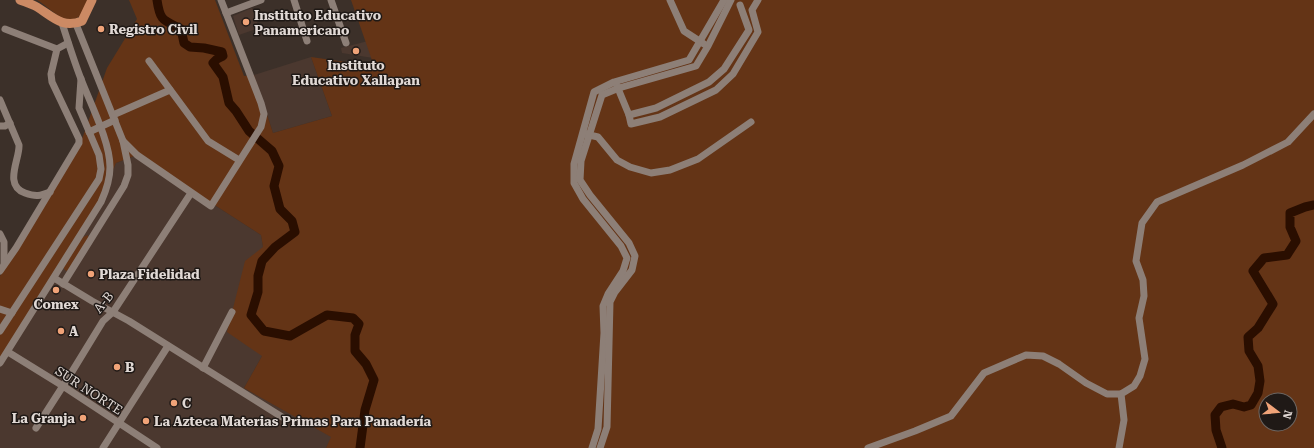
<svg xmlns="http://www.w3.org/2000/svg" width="1314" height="448" font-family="'Roboto Serif',serif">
	<rect width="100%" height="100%" fill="#3c3029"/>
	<g fill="#4b382f">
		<path d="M252,8L259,28L239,35L233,16Z"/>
		<path d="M368,41L373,58L342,53L341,48Z"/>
		<path d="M311,57L332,116L273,133L254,75Z"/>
		<path d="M137,155L261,235L263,247L262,356L244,388L332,437L326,448H0V361L102,196L116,163Z"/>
	</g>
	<g fill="#643416" fill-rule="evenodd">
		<path d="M37,0H89C88,6 86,9 82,14C67,30 51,8 37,0Z"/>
		<path d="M129,0H215L244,76L254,75L273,133L332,116L311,57L374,66L351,0H1314V448H326L331,437L244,388L262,356L227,332L245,261L263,247L261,235L137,155L116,163L102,196L0,361V276L82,139L107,68L137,19ZM1266,400H1290V424H1266Z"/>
		<path d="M88,235V240L69,270L66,271L64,269V267L83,237Z"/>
	</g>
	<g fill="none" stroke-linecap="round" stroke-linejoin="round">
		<g stroke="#2a0e00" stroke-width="9">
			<path d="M157,0C160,21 163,20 181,29L184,43L190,47L204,48L222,52L223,56L217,59L213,63L223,77L229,103L236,111L249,131L272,151L279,166L274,186L280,209L292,221L295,232L275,247L262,261L258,276V292L251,315L264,331L290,336L327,315L353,318L359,324L355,335V351L366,364L374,380L365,410L360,448"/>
			<path d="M1222,448L1216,430L1215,415L1221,407L1233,404L1244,407L1251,405L1258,393L1260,381L1258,366L1249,351L1248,337L1258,328L1273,304L1253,271L1264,258L1287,255L1296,241L1290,227V213L1305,207L1314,205"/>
		</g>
		<g stroke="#8d7f77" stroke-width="7">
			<path d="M294,0L307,41"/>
			<path d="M331,0L346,43"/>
			<path d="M670,0L684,31L704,44"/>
			<path d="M226,13L261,0"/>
			<path d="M5,29L57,49"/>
			<path d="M149,61L208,141L239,160"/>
			<path d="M617,86L629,115L631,124L660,117L716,90L733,74L758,32L752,10L758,0"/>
			<path d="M0,100L19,145C20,159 3,185 25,193C36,197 40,196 50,192"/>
			<path d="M113,115L170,90"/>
			<path d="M629,115L656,108L709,82L724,69L749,30L740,5"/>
			<path d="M0,126H5L10,123"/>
			<path d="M89,132L115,120"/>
			<path d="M585,134L598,137L617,160L630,167L651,173L670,170L698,159L751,122"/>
			<path d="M123,141L137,155L211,206L261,127L264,114L261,103L221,0"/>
			<path d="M0,234L4,242V264"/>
			<path d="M0,271L16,248L79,143V139L52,82L51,74L57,49L68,43"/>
			<path d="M54,278L92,301L129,321L282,417"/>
			<path d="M63,284L124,186L128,175V165L123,141L76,24"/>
			<path d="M0,309L12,313"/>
			<path d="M0,331L99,179L101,169L99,155L79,108L81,79"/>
			<path d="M8,352L63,386L157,448"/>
			<path d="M0,363L101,202C106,191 110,179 110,167C110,141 90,103 81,79C74,61 68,42 62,23"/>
			<path d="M203,368L232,312"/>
			<path d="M36,428L70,375L103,321L113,312L191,193"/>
			<path d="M103,448L168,346"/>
			<path d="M592,448L598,429L604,333L603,306L608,294L623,271L627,258L621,246L583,199L574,183V164L594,92L614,82L689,60L724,0"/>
			<path d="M600,448L607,427L610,302L615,292L632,270L635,256L629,243L590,195L580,180L581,161L602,95L619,88L696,66L708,46L731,0"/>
			<path d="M868,448L915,431L951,416L984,373L1026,355L1043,356L1059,364L1086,383L1107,394H1121"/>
			<path d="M1119,448L1124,420L1121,394L1134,386L1140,376L1145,359L1139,318L1144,296L1143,280L1136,261L1142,223L1157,202L1243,165L1288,142L1314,114"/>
		</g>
		<path stroke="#cc8a64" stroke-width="9" d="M20,0C25,2 32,4 37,7C53,17 63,29 82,21L92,0"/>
	</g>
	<g fill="#f0a378" stroke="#1f1916" stroke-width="1.5">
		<circle cx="246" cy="22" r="4"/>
		<circle cx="101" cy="29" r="4"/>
		<circle cx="356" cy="51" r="4"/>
		<circle cx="91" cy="274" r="4"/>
		<circle cx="56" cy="290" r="4"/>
		<circle cx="61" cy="331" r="4"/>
		<circle cx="117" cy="367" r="4"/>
		<circle cx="174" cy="403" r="4"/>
		<circle cx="83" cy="418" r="4"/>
		<circle cx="146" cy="421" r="4"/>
	</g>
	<g text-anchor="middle" stroke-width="3" stroke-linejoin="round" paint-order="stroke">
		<g font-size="13" font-weight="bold" fill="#e1d9d5" stroke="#1f1916" text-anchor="start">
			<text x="254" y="20">Instituto Educativo<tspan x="254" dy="15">Panamericano</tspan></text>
			<text x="109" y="34">Registro Civil</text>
			<text x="356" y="70" text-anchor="middle">Instituto<tspan x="356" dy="15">Educativo Xallapan</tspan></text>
			<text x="99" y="279">Plaza Fidelidad</text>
			<text x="56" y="309" text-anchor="middle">Comex</text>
			<text x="69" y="336">A</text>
			<text x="125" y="372">B</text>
			<text x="182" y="408">C</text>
			<text x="75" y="423" text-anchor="end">La Granja</text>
			<text x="154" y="426">La Azteca Materias Primas Para Panadería</text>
		</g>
		<g font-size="13" fill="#e1d9d5" stroke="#1f1916">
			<text transform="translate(103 302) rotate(-51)" y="5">A-B</text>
			<text transform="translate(89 390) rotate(33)" y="5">SUR NORTE</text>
		</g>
	</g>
	<g transform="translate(1278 412) rotate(106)"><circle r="19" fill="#1f1916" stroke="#6d6662"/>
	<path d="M0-3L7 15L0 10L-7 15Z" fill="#f0a378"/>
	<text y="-6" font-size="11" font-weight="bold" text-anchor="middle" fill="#e1d9d5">N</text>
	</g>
</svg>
